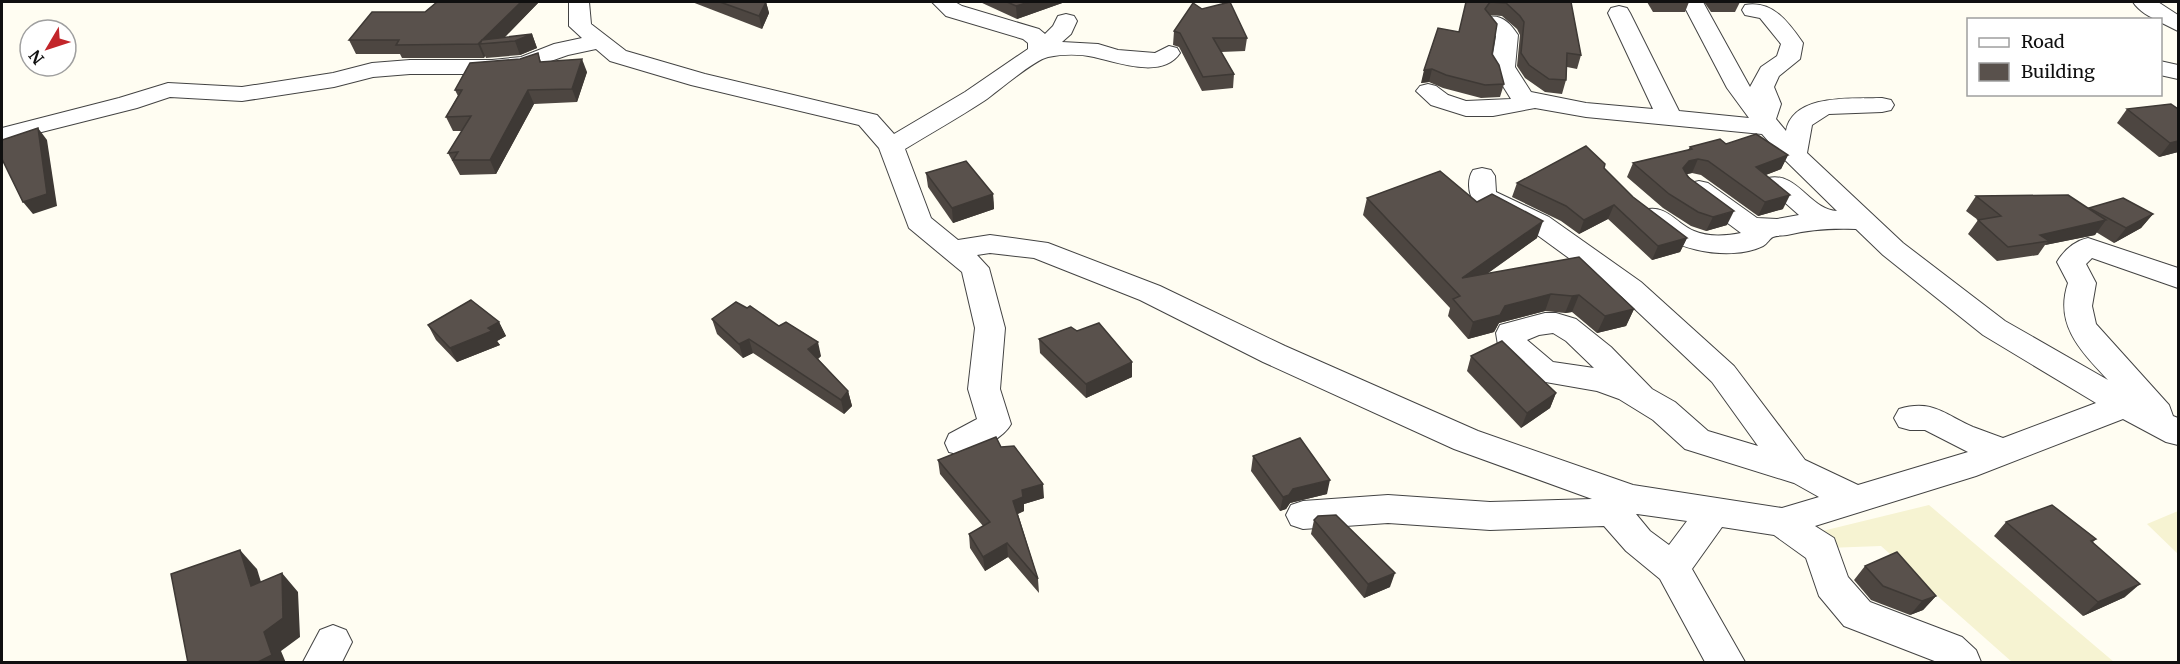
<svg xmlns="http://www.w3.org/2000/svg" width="2180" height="664" font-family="Merriweather,serif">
	<rect width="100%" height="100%" fill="#fffdf2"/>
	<g fill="#f6f3d2">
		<path d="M1929,505L2114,662H2012L1881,546L1827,548L1810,534Z"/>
		<path d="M2178,511V554L2147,524Z"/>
	</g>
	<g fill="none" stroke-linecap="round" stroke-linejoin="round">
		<defs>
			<g id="minor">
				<path d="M569,2H589L591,24L626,51L705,74L877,115L894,134L965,92L1028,49V43L1023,39L946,16L932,2H955L962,6L1039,29L1045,34L1053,26L1058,16L1066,14L1074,16L1077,21L1071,34L1062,42L1098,44L1118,50L1155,53L1169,46L1177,48L1180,53C1163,79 1119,63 1094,57C1080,54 1063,54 1048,57C1034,60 998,91 984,101C958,118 931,133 905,149L931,218L958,240L990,235L1048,243L1160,286L1285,346L1478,431L1633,485L1782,508L1819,497L1794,483L1685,449L1653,420L1619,399L1597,391L1534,380L1502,353L1498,345L1496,333L1500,325L1545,313H1556L1576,319L1611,347L1652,389L1675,402L1708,431L1758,446L1712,382L1621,296L1529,229L1474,202C1468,193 1467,179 1473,170L1482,168L1491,170L1495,176L1496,192L1549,217L1641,282L1734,366L1805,460L1858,485L1968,452L1925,430H1910L1899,427L1894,418L1899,409C1932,399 1944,414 1973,427C1983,431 1993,434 2003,438L2096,403L1983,335L1883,255L1856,229C1831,228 1812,229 1787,235C1783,236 1777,235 1773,237C1770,238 1767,244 1763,246C1728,263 1662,249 1640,216L1644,210C1667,204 1675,223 1694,231C1707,237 1727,236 1741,233L1690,195L1686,189L1690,183L1699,181L1708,183L1757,218L1777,219L1799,215L1764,184L1768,178C1797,171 1810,210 1837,211L1785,160L1762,134L1586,117L1535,108L1493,116H1466L1431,105L1416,91L1420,86L1428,84L1436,86L1448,95L1466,101L1511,99L1491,67L1496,36L1484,22L1487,17C1502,14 1510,23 1518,35L1515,67L1531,92L1586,103L1653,109L1608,13L1611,8L1619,6L1627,8L1630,13L1679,111L1749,118L1727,88L1682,2H1703L1750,87L1761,67L1777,56L1781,44L1760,18L1745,15L1742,10L1745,5C1773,0 1789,23 1803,43L1800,59L1779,76L1774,87L1781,104L1776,119L1786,131C1793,93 1853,99 1882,98L1891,100L1894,105L1891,110L1882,112L1829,114L1812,125L1807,153L1903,243L2005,321L2108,380C2081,351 2054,325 2068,283L2057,262C2064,250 2075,241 2088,238L2178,268V288L2092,258L2086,264L2096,283L2092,306L2096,324L2169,405L2173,416L2178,418V445L2166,442L2123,419L1976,476L1815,526L1834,538L1848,577L1870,602L1962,637L1976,650L1981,662H1937L1844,626L1819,596L1806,558L1774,535L1722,527L1692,569L1745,662H1705L1660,579L1626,551L1604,526L1490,530L1388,523L1303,529L1291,525L1286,515L1291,505L1303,501L1388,495L1490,502L1592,499L1454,449L1263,362L1140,300L1034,258L990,253L977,255L989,268L1005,328L1000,389L1011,424C1005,436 977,453 963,455C959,456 954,453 949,452L945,443L949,434L977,419L968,389L975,328L962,272L909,228L879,148L859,125L691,85L610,61L596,49L568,55L525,70L492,74H410L373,77L334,87L242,101L170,97L137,108L2,142V128L119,98L168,83L242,87L333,73L372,63L410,60H492L521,57L554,44L582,38L569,26ZM1553,333L1566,341L1594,368L1553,362L1527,340L1539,335ZM1636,514H1637L1687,521L1669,545L1650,531Z"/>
				<path d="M2133,2H2158L2178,15V31L2160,22V20C2151,19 2138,10 2133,2Z"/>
				<path d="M2160,61L2178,65V79L2160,75Z"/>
				<path d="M333,625L346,630L352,642L342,662H303L320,630Z"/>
			</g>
		</defs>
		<use href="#minor" stroke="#434343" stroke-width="2"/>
		<use href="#minor" fill="#fff" fill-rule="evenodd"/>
	</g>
	<g fill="#4d4641">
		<path d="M437,2H539L504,38L532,34L537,48L520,55L486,58L485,56L484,58H402L400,54H356L349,40L425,12Z"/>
		<path d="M692,2H766L769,13L762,29Z"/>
		<path d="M980,2H1065L1017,19Z"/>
		<path d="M1466,2H1571L1581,55L1577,69L1567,67L1566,80L1562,94L1545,92L1525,78L1517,66L1520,35L1517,29L1502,16L1490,15L1492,54L1504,84L1500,97L1481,98L1443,88L1429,82L1421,83L1459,32Z"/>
		<path d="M1647,2H1689L1685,12H1653Z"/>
		<path d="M1704,2H1740L1735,12H1711Z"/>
		<path d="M1174,31L1247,38L1245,51L1221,52L1234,74L1233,88L1202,91L1179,47L1173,45Z"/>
		<path d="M538,53L541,62L587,72L577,102L534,104L496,174L460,175L448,153L462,131H453L446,117L458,96L455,90L520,59Z"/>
		<path d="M2127,109H2178V152L2159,157L2117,123Z"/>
		<path d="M1726,144L1788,155L1781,169L1766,175L1783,209L1758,216L1701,175L1692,173L1687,174L1727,225L1706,231L1691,226L1663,208L1627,177L1633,163L1688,150L1690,147Z"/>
		<path d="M1604,168L1633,197L1687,238L1680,252L1652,260L1608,219L1579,234L1561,221L1512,197L1517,183Z"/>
		<path d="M926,173L993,194L994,209L953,223L928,187Z"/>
		<path d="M1976,196L2088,209L2089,208L2153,214L2141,228L2114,243L2096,232L2095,235L2045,245L2038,255L1997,261L1968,234L1978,220L1966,211Z"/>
		<path d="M1367,198L1477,202L1537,238L1487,274L1579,257L1634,309L1626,326L1597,333L1572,312L1565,313L1545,311L1499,323L1494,332L1468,339L1448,316L1450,308L1363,215Z"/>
		<path d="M712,319L821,356L818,359L848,391L852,406L844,414L753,353L743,358L717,334Z"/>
		<path d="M499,322L506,336L497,341L500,345L457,362L436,340L428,325Z"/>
		<path d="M1077,331L1132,362V377L1086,398L1040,353L1039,339Z"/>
		<path d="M1471,356L1556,393L1550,408L1521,428L1467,371Z"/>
		<path d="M1001,447L1044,498L1024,504V511L1018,514L1038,579L1039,593L1008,557L985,571L970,548L969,534L983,526L940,474L938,460Z"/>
		<path d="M1253,456L1327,494L1290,503L1286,509L1280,511L1251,471Z"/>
		<path d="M1314,520L1390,587L1364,598L1311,534Z"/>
		<path d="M2006,522L2096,539L2093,542L2125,597L2083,616L1994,536Z"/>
		<path d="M1865,566L1936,596L1923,610L1910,615L1871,600L1854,580Z"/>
	</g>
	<g fill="#3e3935">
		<path d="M521,2H539L499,43L480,44L485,56L484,58L478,44Z"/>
		<path d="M766,2L769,13L762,29L759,16Z"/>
		<path d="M1029,2H1065L1017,19L1016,6Z"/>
		<path d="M532,34L537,48L520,55L515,41Z"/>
		<path d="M582,59L587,72L577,102L572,89Z"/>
		<path d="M1432,69L1429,82L1421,83L1424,70Z"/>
		<path d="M528,90L534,104L496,174L490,160Z"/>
		<path d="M38,128L47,140L57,206L33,214L23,202Z"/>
		<path d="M2178,141V152L2159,157L2170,143Z"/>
		<path d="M1788,155L1781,169L1749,181L1756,167Z"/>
		<path d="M1698,159L1692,173L1683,175V168L1689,161Z"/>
		<path d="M993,194L994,209L953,223L952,208Z"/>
		<path d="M1790,195L1783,209L1758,216L1765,202Z"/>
		<path d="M1614,205L1608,219L1579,234L1584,220Z"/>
		<path d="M1734,211L1727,225L1706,231L1713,217Z"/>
		<path d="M2153,214L2141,228L2114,243L2126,228Z"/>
		<path d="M2106,220L2095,235L2045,245L2049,241L2040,235Z"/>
		<path d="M1543,221L1537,238L1458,294L1462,278Z"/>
		<path d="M1687,238L1680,252L1652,260L1658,246Z"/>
		<path d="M1551,294L1545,311L1499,323L1494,332L1468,339L1473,322L1505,306Z"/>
		<path d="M1579,295L1572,312L1565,313L1572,296Z"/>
		<path d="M1634,309L1626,326L1597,333L1605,316Z"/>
		<path d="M499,322L506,336L497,341L500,345L457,362L450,348Z"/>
		<path d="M749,339L753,353L743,358L739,344Z"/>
		<path d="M818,342L821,356L812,364L808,349Z"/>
		<path d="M1132,362V377L1086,398V384Z"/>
		<path d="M848,391L852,406L844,414L841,400Z"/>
		<path d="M1556,393L1550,408L1521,428L1527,413Z"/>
		<path d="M1330,480L1327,494L1290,503L1286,509L1280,511L1283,497L1293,489Z"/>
		<path d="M1043,484L1044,498L1024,504V511L1015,515L1013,501L1022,490Z"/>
		<path d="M1007,543L1008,557L985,571L983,557Z"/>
		<path d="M240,550L257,569L268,605L251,586Z"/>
		<path d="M282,573L298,592L300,637L281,651L286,663H256L264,632Z"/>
		<path d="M1395,573L1390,587L1364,598L1368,584Z"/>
		<path d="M2140,584L2125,597L2083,616L2098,602Z"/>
		<path d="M1936,596L1923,610L1910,615L1922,601Z"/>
	</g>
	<g fill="#59514c" stroke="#3e3935" stroke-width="1.5">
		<path d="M437,2H521L478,44L396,45L399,40H349L372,12H425Z"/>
		<path d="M720,2H766L759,16Z"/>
		<path d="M1007,2H1029L1016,6Z"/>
		<path d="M1230,2L1247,38H1213L1234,74L1203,77L1180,33L1174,31L1193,3L1202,9Z"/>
		<path d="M1466,2H1571L1581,55L1567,53L1566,80L1549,79L1529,65L1521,53L1524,22L1520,16L1506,3L1490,2L1485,9L1497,24L1492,54L1499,65L1504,84L1485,85L1446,75L1432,69L1424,70L1438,28L1459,32Z"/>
		<path d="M532,34L515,41L480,44L482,40Z"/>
		<path d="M538,53L540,62L582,59L572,89L528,90L490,160H453L458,152L448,153L471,116L446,117L462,90H455L470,63L520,59Z"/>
		<path d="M2171,104L2178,109V141L2170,143L2127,109Z"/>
		<path d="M38,128L47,194L23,202L2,159V140Z"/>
		<path d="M1756,134L1788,155L1756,167L1790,195L1765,202L1708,161L1698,159L1689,161L1683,168L1688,177L1734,211L1713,217L1698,212L1669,194L1633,163L1692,149L1690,147L1720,139L1726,144Z"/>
		<path d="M1586,146L1605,164L1604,168L1633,197L1687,238L1658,246L1614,205L1584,220L1566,206L1517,183Z"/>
		<path d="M966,161L993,194L952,208L926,173Z"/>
		<path d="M1440,171L1477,202L1492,194L1543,221L1462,278L1579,257L1634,309L1605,316L1579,295L1572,296L1551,294L1505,306L1500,315L1473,322L1453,299L1460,296L1367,198Z"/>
		<path d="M2068,195L2106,220L2040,235L2049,241L2008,247L1978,220L2001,216L1976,196Z"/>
		<path d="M2123,198L2153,214L2126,228L2089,208Z"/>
		<path d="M471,300L499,322L488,328L492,331L450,348L428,325Z"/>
		<path d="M736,302L747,308L750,306L779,326L786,322L818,342L808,349L848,391L841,400L749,339L739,344L712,319Z"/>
		<path d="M1099,323L1132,362L1086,384L1039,339L1071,327L1077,331Z"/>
		<path d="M1502,341L1556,393L1527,413L1471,356Z"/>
		<path d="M996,437L1001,447L1014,446L1043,484L1022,490L1023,497L1013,501L1038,579L1007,543L983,557L969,534L990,522L938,460Z"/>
		<path d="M1300,438L1330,480L1293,489L1289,495L1283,497L1253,456Z"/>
		<path d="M2052,505L2096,539L2091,541L2140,584L2098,602L2006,522Z"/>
		<path d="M1336,515L1395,573L1368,584L1314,520L1318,516Z"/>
		<path d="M240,550L251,586L282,573L283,618L264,632L272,655L256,663H188L171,574Z"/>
		<path d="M1897,552L1936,596L1922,601L1883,586L1865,566Z"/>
	</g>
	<rect width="2180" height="664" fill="none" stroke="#101010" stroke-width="6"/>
	<rect x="1967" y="18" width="195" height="78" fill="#ffffff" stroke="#9f9f9f" stroke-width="1.5"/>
	<rect x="1979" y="38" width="30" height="9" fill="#ffffff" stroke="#9f9f9f" stroke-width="1.5"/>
	<text x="2021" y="48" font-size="18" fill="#101010">Road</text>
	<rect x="1979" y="63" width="30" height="18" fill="#59514c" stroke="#9f9f9f" stroke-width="1.5"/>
	<text x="2021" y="78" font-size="18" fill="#101010">Building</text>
	<g transform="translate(48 48) rotate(231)"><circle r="28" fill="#ffffff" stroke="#9f9f9f" stroke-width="1.5"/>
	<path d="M0-4.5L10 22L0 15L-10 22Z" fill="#c2252a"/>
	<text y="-9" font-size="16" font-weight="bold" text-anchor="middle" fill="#101010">N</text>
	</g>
</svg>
